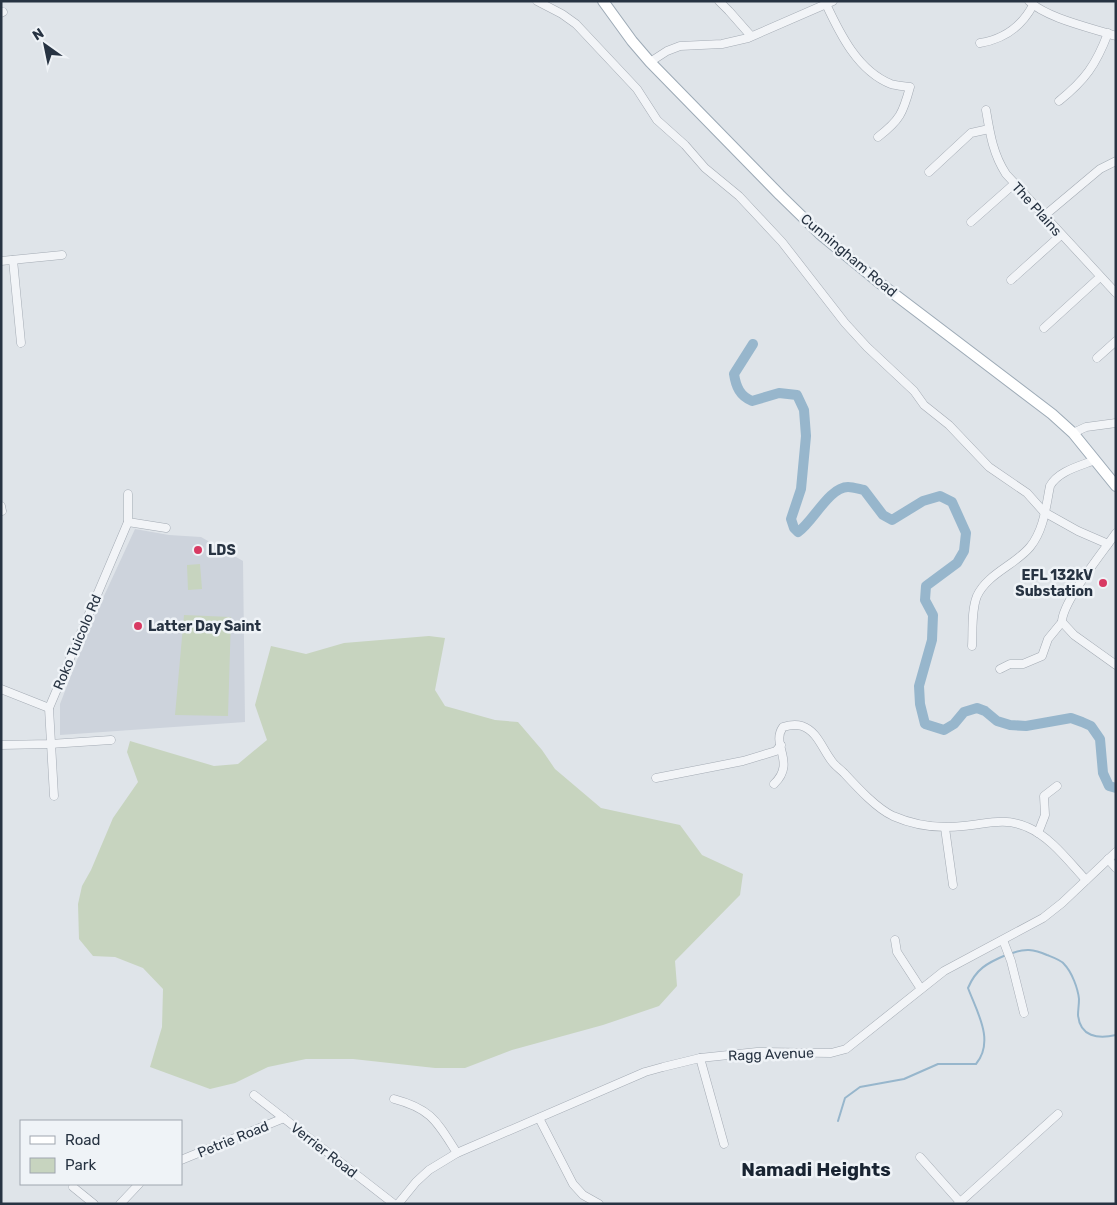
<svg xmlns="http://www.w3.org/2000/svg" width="1117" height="1205" font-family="Rubik,sans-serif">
	<rect width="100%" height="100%" fill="#dfe4e9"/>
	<path fill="#cdd3dc" d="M135,529L169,535L201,537L243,561L245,722L60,735V704L91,624Z"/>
	<g fill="#c7d4bf">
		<path d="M200,564L202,589L188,590L187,565Z"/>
		<path d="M184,615L231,617L228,716L175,715Z"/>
		<path d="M429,636L445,638L435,690L445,706L495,720L518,722L542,750L555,769L601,808L680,825L702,855L743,874L740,895L675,961L677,986L659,1006L603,1025L512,1050L465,1068H435L353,1059H306L268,1067L235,1083L210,1089L150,1067L162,1027L163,989L143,968L115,957L93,956L79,939L78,904L82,886L91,870L113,818L138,782L127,752L130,741L214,766L238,764L267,740L255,705L271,646L306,654L344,643Z"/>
	</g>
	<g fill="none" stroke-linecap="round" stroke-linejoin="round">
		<g stroke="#97b6cc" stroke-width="2">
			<path d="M1010,954C1024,948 1034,949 1047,955C1052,957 1061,960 1064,964C1072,972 1078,989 1079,999C1079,1005 1078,1010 1078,1015C1080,1037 1098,1039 1116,1035"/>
			<path d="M838,1121L845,1098L860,1087L904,1079L938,1064H976C995,1041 977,1012 968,988C976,969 987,963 1006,955"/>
		</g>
		<path stroke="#97b6cc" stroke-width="10" d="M753,344L734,374C736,387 740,396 752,401L779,393L797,395L804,410L806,436L801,489L791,519L794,528L798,532C813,522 829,487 848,487C853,487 859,489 864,490L883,515L892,520L923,501L940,496L952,502L966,533L964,551L957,563L926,586L925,600L933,615L932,640L919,686L920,704L925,724L944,730L954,724L964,712L977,708L985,711L997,721L1010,725L1026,726L1071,718L1082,722L1091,726L1100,739L1103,773L1109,786L1116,788"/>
		<defs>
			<g id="minor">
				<path d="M537,1L562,14L576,24L637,89L657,120L685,145L705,168L739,196L782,242L845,323L867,347L914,391L924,405L949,425L989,467L1027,493L1044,512L1078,531L1108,544"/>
				<path d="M719,1L729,11L751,36"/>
				<path d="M1029,1C1046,18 1092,28 1116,36"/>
				<path d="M826,4C840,34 858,71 891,84C897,86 904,86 910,87C903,113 900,120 878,137"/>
				<path d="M1,13L3,12"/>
				<path d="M980,43C1004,39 1022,26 1033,5"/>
				<path d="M650,62L667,51L680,46L722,44L748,38L833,1"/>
				<path d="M1059,101C1085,80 1096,65 1108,33"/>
				<path d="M986,110C990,134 993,154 1006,174L1116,293"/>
				<path d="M929,172L971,133L989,129"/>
				<path d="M1044,216L1100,169L1116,161"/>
				<path d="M971,222L1014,184"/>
				<path d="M13,260L21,343"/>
				<path d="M1,261L62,255"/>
				<path d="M1011,280L1061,235"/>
				<path d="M1044,328L1100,277"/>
				<path d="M1097,358L1116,341"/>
				<path d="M1073,433L1086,427L1116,423"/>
				<path d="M1,506L2,511"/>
				<path d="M128,522L166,528"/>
				<path d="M1116,533C1103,552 1062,602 1062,622L1074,635L1116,665"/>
				<path d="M972,646C973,631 971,611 977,596C987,574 1015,565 1030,547C1044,530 1046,506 1050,486C1058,471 1080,466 1095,460"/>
				<path d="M1000,669L1010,664H1023L1042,656L1048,639L1062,622"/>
				<path d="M1,689L49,708"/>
				<path d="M1,745L50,744L111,740"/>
				<path d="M656,778L743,761L776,751L781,745"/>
				<path d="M774,784C797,762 770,745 783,727C789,725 796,724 802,726C817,731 822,748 831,760C834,765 840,769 844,773C857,787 876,808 893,816C916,826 938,829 963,826C986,824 1005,817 1027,827C1051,837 1069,862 1086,880"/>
				<path d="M54,796L49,708L128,522V494"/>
				<path d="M945,828L953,885"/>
				<path d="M1038,833L1045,815L1044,796L1057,786"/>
				<path d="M1108,859L1116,868"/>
				<path d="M895,940L897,952L921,989"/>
				<path d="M1003,940L1011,961L1024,1013"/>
				<path d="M700,1058L724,1144"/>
				<path d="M254,1095L394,1204"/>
				<path d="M394,1099C432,1109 437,1122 457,1153"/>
				<path d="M539,1118L573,1184L583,1195L599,1204"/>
				<path d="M920,1157L960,1202"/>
				<path d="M181,1160L284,1118"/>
				<path d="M73,1187L94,1204"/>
				<path d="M120,1204L139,1184"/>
				<path d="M398,1204L416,1182L429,1170L457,1153L645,1072L663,1067L700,1058L757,1052L831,1053L846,1049L944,971L1043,918L1062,903L1116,852"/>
				<path d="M958,1204L1058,1114"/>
			</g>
			<path id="major" d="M603,1L632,41L650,62L780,195L820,234L881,284L1052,414L1073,433L1116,486"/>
		</defs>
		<use href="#minor" stroke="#a4abb4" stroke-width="9"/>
		<use href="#major" stroke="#9daab6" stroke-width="12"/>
		<use href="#minor" stroke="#f2f4f7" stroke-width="8"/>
		<use href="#major" stroke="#fff" stroke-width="10"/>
	</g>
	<g fill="#d83a63" stroke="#eff3f7" stroke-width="2">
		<circle cx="198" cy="550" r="5"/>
		<circle cx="1103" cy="583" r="5"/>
		<circle cx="138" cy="626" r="5"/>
	</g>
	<g text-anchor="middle" stroke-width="5" stroke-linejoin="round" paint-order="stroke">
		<g font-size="14" fill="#273342" stroke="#eff3f7">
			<text transform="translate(1037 209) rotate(48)" y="5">The Plains</text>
			<text transform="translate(849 255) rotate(40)" y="5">Cunningham Road</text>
			<text transform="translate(77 642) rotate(-67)" y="5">Roko Tuicolo Rd</text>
			<text transform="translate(771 1054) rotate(-2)" y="5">Ragg Avenue</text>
			<text transform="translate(233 1139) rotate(-22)" y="5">Petrie Road</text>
			<text transform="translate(324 1150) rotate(38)" y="5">Verrier Road</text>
		</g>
		<g font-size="14" font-weight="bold" fill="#273342" stroke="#eff3f7" text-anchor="start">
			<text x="208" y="555">LDS</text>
			<text x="1093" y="580" text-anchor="end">EFL 132kV<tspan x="1093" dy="16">Substation</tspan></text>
			<text x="148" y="631">Latter Day Saint</text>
		</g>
		<g font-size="19" font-weight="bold" fill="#192432" stroke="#eff3f7">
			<text x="816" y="1176">Namadi Heights</text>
		</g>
	</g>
	<rect width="1117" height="1205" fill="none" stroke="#273342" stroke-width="5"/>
	<rect x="20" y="1120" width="162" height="65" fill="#eff3f7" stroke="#9fa6af"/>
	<rect x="30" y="1136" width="25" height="8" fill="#ffffff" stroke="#9fa6af"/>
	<text x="65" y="1145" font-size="15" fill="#273342">Road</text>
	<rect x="30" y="1158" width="25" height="15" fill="#c7d4bf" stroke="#9fa6af"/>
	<text x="65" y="1170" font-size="15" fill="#273342">Park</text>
	<g transform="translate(45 45) rotate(327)" stroke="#eff3f7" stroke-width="4" paint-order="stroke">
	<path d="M0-4L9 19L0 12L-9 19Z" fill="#273342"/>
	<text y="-8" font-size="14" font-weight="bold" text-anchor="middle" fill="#273342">N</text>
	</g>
</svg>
